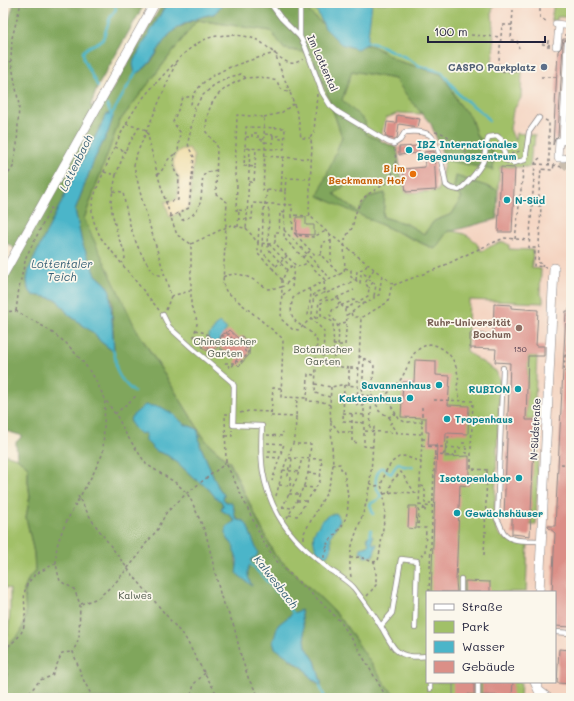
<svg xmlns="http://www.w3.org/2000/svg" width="574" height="701" font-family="Mali,sans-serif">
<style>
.built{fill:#f4d3c0}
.green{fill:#a1c068;stroke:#627152}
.forest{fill:#80a65c;stroke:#51644c;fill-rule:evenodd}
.sand{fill:#eeda9e;stroke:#887e6c}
.water{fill:#4bb5c9;stroke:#366c82}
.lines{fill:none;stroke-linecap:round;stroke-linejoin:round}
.stream{stroke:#4bb5c9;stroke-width:2.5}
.building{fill:#db8f87}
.minor-tunnel{stroke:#c9beae;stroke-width:9;stroke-dasharray:9 4.5;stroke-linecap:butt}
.service-casing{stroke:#8a8483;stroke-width:6}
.pedestrian-casing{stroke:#8a8483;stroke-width:8}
.minor-casing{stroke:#8a8483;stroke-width:10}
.path{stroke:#8a8483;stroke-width:1.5;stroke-dasharray:3 3;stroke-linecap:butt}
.service{stroke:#fff;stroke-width:4.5}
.pedestrian{stroke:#fff;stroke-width:7}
.minor{stroke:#fff;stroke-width:9}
.service-dot{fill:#5c6f8a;stroke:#fbf7ec;stroke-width:1.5}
.culture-dot{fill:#0f9aa8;stroke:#fbf7ec;stroke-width:1.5}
.food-dot{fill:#e8710a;stroke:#fbf7ec;stroke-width:1.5}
.education-dot{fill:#8d6e63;stroke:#fbf7ec;stroke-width:1.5}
.labels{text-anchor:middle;stroke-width:3.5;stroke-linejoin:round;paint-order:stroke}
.number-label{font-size:8px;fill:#503d4e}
.street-label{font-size:10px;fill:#22223b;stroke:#fbf7ec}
.service-label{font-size:10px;font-weight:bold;fill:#4e5e75;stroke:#fbf7ec;text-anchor:end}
.culture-label{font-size:10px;font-weight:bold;fill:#0d838f;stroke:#fbf7ec;text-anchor:start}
.food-label{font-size:10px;font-weight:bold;fill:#c56008;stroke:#fbf7ec;text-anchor:end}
.education-label{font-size:10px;font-weight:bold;fill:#785e54;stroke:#fbf7ec;text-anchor:end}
.park-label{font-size:10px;fill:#4e594b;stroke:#fbf7ec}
.water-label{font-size:11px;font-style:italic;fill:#325d74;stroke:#fbf7ec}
</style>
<rect width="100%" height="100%" fill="#fbf7ec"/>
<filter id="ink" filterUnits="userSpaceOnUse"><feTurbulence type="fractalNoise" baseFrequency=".025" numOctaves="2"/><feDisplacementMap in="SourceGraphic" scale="8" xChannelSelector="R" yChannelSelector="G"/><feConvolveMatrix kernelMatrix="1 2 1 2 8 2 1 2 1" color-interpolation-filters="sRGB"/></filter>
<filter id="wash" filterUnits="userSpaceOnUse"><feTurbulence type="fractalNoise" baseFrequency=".012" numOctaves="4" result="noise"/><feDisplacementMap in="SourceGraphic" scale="16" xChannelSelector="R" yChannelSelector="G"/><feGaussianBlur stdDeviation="0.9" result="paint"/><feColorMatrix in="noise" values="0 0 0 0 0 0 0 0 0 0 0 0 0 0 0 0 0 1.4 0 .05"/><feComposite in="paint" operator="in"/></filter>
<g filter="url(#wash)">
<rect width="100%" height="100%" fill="#f3e5cb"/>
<polygon class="built" points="253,3 571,3 571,698 520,698 521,682 555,682 555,592 526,592 528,543 509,541 499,534 496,529 494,523 496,371 467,352 469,300 540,294 541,269 532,269 500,242 481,251 435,249"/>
<g class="green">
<polygon points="307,3 494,3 492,12 494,45 492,64 497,69 522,70 521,98 513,111 510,129 515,141 516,133 535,135 534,146 532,146 530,167 500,167 498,190 456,176 453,192 462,197 452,214 434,221 424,234 407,224 383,217 385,193 369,197 358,212 334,194 349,182 374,181 384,184 402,178 406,193 438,191 445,160 464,163 494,161 490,145 477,137 471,118 457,101 452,89 441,74 398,61 373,46 342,41 310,13"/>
<polygon points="554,3 571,3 571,17 557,17 557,21 551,20"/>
<path d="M 197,20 L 271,31 L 284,49 L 310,53 L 326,90 L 342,137 L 319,196 L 434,249 L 448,231 C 464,232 474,236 481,251 L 500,242 L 504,242 L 509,245 L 509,249 L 533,250 L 532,268 L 541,269 L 540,294 L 543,297 L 543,303 L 469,300 L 467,352 L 496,371 L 500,381 L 494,523 C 498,540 512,543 528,543 L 526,592 L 427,592 L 427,682 L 521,682 L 520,698 L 399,698 L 387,687 L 342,620 L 329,606 L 274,554 L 230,462 L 206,441 L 109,285 L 84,219 L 119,122 Z"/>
<polygon points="352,71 395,79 422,114 399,113 386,118 379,142 366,134 342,100"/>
<polygon points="528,356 537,356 534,420 526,420"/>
<polygon points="534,427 539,427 536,525 530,525"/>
<polygon points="3,452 4,454 17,458 28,467 28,482 30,496 26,517 34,553 35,571 29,578 24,590 26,615 21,632 7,647 10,610 10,589 3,587"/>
</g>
<path class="forest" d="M 14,3 L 145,3 L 98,86 L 90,107 L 106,100 L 163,3 L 167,3 L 134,60 L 138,72 L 143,70 L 151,62 L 156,55 L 160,45 L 174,30 L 200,17 L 214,14 L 223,3 L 307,3 L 310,13 L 342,41 L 373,46 L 398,61 L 441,74 L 452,89 L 457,101 L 471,118 L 477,137 L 490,145 L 494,161 L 493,170 L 445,160 L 431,124 L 410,100 L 395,79 L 352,71 L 342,100 L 365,121 L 366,134 L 397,148 L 402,178 L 384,184 L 374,181 L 349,182 L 334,194 L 358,212 L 369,197 L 385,193 L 383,217 L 407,224 L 424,234 L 434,221 L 452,214 L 462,197 L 453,192 L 456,176 L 498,190 L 497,219 L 452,231 L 448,231 L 435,249 L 318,196 L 342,137 L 326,90 L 310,53 L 284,49 L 271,31 L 197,20 L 119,122 L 84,219 L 136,329 L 206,441 L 229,462 L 274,554 L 329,606 L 342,620 L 387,687 L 399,698 L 3,698 L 3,656 L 7,647 L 21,632 L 26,615 L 24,590 L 29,578 L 35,571 L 34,553 L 26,517 L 30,496 L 28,482 L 28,467 L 17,458 L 16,442 L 23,436 L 3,430 L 3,282 L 19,254 L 11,245 L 3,242 L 3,41 ZM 107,114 L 111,114 L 108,132 L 94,160 L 75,210 L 82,243 L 96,275 L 106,284 L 112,301 L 114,352 L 100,341 L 95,334 L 69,315 L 57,300 L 47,297 L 33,295 L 28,289 L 27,280 L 45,235 L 74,177 ZM 173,414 L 183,424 L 195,428 L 198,430 L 200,445 L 218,487 L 224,495 L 223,499 L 234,507 L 234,514 L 238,520 L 244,521 L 248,578 L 251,585 C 247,580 239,573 237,567 C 234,558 239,548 228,540 L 235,522 L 231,516 L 221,510 L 223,505 L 221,500 L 217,499 L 207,487 L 195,479 L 178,463 L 167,455 L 156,451 L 144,433 ZM 301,610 L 306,647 L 315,661 L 321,682 L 321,687 L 310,677 L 305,669 L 289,659 Z"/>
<path class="sand" d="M 189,148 L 194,157 L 189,208 L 170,217 L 165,202 L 178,199 L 179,177 C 172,169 170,155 182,149 C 184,149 187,149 189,148 Z"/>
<g class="water">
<path d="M 167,3 L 223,3 C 221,6 218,10 215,13 C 212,15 205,15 201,17 C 192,20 180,25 173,31 C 157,45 155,65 135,74 L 133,64 L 134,60 Z"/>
<polygon points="313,3 372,3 367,44 357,49 341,44 325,28"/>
<polygon points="107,114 112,114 113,117 108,132 94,160 75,210 82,243 96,275 106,284 110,291 114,352 100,341 95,334 69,315 57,300 47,297 33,295 28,289 27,280 29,269 45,235 74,177"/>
<polygon points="219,322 227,329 213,349 213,343 207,338"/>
<path d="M 145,405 L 161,407 L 173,414 L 184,424 L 195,428 L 198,431 L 200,445 L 218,487 L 224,495 L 223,499 L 226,502 L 231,502 C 235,508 233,514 237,520 L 244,521 L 247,525 L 258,553 L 256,557 L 252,559 C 247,571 246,574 252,586 L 236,573 C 237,566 239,558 234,552 C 235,540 224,543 226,527 L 235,521 L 231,516 L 221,510 L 223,505 L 221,501 L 217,499 L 207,487 L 195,479 L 178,463 L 167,455 L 156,451 L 146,441 L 146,434 L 144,433 L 140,434 L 135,429 L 130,422 L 131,417 Z"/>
<path d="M 336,513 L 340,520 C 338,525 332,532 331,536 C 330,541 333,547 330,552 C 321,565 311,544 314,533 C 315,530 318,527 319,525 C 323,517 328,515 336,513 Z"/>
<polygon points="372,535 373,537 372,541 373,544 377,544 373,556 364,557 364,553 360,553 361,548 368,546 369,544 367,537"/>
<polygon points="301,610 306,647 315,661 321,682 321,687 318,683 310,677 305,669 275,648 273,642 278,625 293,613"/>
</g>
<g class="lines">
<g class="stream">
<polyline points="364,41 379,45 407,58 420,66 442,72 460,96 484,114 489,121"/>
<path d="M 98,87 L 84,60 L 83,52 C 89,44 97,45 103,39 L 110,18 L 116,9 L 114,3"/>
<polyline points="107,105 112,116"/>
<polyline points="112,114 136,72"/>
<path d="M 113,350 C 115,355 116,360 116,366 C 117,377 127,386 134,392"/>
<path d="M 373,514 L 370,504 L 379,499 L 381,496 C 374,487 374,478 380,468 L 384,468 L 391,474 L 397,464 L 399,463 L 403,466 L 413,467"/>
<polyline points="370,535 371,530"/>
<polyline points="248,561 284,600 293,613 293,615"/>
<polyline points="320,686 325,698"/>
</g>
</g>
<g id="blocks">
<g class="building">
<polygon points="563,39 568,39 564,41 563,44 558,136 555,139 553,145 558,51 561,48"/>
<polygon points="571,83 571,146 564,146 568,141"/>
<polygon points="397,115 420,119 418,127 399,124 397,138 395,139 388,138 385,136 387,122 396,123"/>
<polygon points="419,146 419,153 399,155 399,147"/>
<polygon points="434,151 436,190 406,192 403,169 425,167 424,152"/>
<polygon points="501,167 515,168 512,232 498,232"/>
<polygon points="297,217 306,217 306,225 314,225 314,235 296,234"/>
<polygon points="494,304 511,305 511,308 538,310 536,346 544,346 544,356 528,356 526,420 535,420 530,536 512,534 512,516 504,516 510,363 495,362 496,349 470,348 470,333 493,334"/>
<polygon points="566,311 571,311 571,627 555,626 555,592 552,592 555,533 548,527 548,526 555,526"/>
<polygon points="229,330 238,338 242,336 249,344 247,346 250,343 249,355 239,366 235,362 241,354 221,350 220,338 223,334 226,333"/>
<polygon points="208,339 218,347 213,353 209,349 207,351 202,347"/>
<polygon points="415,360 436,361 436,375 450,376 448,405 469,406 468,434 446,433 445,457 469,456 469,486 460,485 456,581 457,592 431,592 437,445 428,445 429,432 426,432 426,418 401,417 403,382 414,382"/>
<polygon points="409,506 417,506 416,529 408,528"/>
<polygon points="465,581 490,582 490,592 465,592"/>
<polygon points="559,649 571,650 571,684 557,683"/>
<polygon points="453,682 474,682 474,695 468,694 468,698 453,698"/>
<polygon points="482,682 513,682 512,696 482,695"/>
</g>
</g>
</g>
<g filter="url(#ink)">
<use href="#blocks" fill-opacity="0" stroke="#8a8483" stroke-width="1"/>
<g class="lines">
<polyline class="minor-tunnel" points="562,167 567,161 571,157"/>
<g class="service-casing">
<g id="service">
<path d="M 270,3 L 281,18 L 300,37 L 305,46 L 322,92 L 330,105 L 338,112 L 388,142 L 394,144 L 400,140 L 405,132 C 413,131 423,131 430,135 C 439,142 444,174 446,185 L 450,188 L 459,190 C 466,185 482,167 484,159 C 486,151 485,144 489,137 L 497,136 L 501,139 L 506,160 L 513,163 L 525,160 L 529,132 L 539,118"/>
<polyline points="300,37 300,10 302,3"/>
<path d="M 163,315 L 169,327 L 191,347 L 232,382 L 234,386 L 233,425 L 262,426 C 260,460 261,483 278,515 C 290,537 310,554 330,570 C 338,575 348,581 354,588 C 364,601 374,615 382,628 C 386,635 390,643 395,649 C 404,658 416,657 427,656"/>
<path d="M 503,368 L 497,519 C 501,525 501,529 504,533 C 511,543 530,540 541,541"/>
<polyline points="461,592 461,579"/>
<polyline points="381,626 392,613 401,559 417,561 415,628"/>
<polyline points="555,632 571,633"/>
<polyline points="430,689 430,682"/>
<polyline points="478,696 478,682"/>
</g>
</g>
<g class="pedestrian-casing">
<g id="pedestrian">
<polyline points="556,24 571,26"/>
<polyline points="556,46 557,46 559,25"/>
<polyline points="564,158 558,158 559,141 563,141 568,44"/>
</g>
</g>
<g class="minor-casing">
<g id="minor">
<polyline points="3,275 155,3"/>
<polyline points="539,592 554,268"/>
<polyline points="535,682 539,691 548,698"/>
</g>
</g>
<g class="path">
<polyline points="540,3 540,17 548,23"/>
<polyline points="513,10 511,40 517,41 519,48"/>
<polyline points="512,25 502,25 498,71 516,72"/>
<polyline points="471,35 501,37"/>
<polyline points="565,35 571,35"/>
<polyline points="542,44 550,45"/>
<polyline points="550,46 547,46 548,41 551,41"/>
<polyline points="3,72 11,61"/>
<polyline points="541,77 556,77"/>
<path d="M 246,78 C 219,88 206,102 206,132 L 217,145 L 216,194 L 227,202 L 223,284 L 226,291 L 281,337 L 283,341 L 281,397 L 307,398"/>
<polyline points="317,94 314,132 310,138 312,145 309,210 310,216 326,231 394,285"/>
<path d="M 195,109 L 191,104 C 192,99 194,94 197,90 C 211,69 252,60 275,53 L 280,68 L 290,92"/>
<polyline points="264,117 281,113 295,103"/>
<polyline points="545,120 549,122 549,165"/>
<path d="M 126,124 L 147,130 C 154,166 165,201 177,235 L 191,244 L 191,306 L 196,316 L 197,324 L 193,340"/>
<polyline points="435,132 441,133 446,135 476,161"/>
<polyline points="265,134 273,135 273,136"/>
<polyline points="246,137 252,137 252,133 258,133 258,139 263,140"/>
<polyline points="265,142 273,143 273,136 280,136 280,139 284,139"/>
<polyline points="115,147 125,151 139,127"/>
<polyline points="245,148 244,166 255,167 256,148"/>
<polyline points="567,151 571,151"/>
<polyline points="511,154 520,151"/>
<polyline points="264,156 310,159"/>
<polyline points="540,158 536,161 535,164 529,248 535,248 534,266 546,267"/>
<polyline points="490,160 500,157"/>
<polyline points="535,164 554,165 562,167"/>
<polyline points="104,172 116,175 125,151"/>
<polyline points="116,175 111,201 112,212 118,237 124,250 125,258 122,263"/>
<path d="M 157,175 C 166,169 164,160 175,154"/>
<polyline points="3,176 8,174 13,167 17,145 19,105 11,60 12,38 21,3"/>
<polyline points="249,182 254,182 255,167"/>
<polyline points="267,190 263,216 262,252 276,266"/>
<path d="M 113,191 L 123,192 C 128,222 135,251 156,275 L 165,275"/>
<polyline points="281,191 283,157"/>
<polyline points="285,191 286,178 310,179"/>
<path d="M 165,202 L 178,200 L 179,177 C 172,169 173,164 175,154 L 178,152 L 180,132 L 173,122 L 183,98 L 193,96"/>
<polyline points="266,203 269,211 268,249 287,270"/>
<polyline points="239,210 247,211"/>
<polyline points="284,213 280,212 279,232 275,232 275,243 297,267 308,263"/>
<path d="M 179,214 L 182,220 C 205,212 200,197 203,176 L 207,172 L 217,170"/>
<polyline points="310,216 292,215 293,231 296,235 313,237 326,231"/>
<path d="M 170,217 L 189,208 L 194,157 L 189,148 L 188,142 L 195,109 L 201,97 L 214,85 L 230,77 L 241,74 L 246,78 L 261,77 L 277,81 C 280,89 282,91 290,92 L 298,116 L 301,138 L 310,138"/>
<polyline points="238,219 247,219 250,148"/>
<path d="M 238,227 L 239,210 L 236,210 L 237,185 L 235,176 L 237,115 L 264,117 C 264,125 265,135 263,142 L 265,142 L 265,149 L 245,148 L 246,127 L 285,128 L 284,149 L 265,149 L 263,190 L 285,191 L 284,238 L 326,281"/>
<polyline points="246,228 258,243"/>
<polyline points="284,230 331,279"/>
<polyline points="330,234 331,241 323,242 321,255 340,275"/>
<polyline points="296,235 314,254 321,255"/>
<polyline points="515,239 524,165"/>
<polyline points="331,241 331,266"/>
<polyline points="258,243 259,226"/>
<polyline points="191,244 231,225 238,227 246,228 247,219 252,219 253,203 292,205 292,215"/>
<polyline points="269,244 291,267"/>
<polyline points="3,245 9,246"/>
<polyline points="287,256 273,269 282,280 287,270 294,264"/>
<polyline points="303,257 310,251"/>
<polyline points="542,267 543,263 538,263 541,206 538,206 541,169 553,170 554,165"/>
<polyline points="345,268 351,270 351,277 360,283 361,274 364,274 369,277"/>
<polyline points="273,269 258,254 258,243 269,244 275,243"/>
<path d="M 223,277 C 240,269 254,280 268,289 L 282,287 L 281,319 L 292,329 L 299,330 L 311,318"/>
<polyline points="368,279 373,282 369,288"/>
<polyline points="282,280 282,287 293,278 294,263"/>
<polyline points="356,280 357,271 365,268 368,264"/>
<polyline points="324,282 325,290 324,291"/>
<polyline points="373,282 376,285 374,296"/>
<polyline points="309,289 311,294 308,315 324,331 323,360 316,360"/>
<polyline points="325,289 314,293 312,314 317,320 319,301 329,296"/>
<polyline points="323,292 324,293 327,292 328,293"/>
<polyline points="327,293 350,283 354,279"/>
<polyline points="283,295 292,287 293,278"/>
<polyline points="171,296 190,291"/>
<polyline points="315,297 324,293"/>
<polyline points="338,298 341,303 338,304 340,306"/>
<polyline points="341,305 345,309 345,315 347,315"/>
<polyline points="571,308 569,310 567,353 565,356 564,371 571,372"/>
<polyline points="345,309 368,296 369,288 365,283 374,269"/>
<path d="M 159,310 L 101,238 C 96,228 91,217 92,206 C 94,193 100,181 105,169 C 114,148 123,127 135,109 C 145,94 157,82 169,69 C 181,56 194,42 212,37 C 226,34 244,34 257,40 C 268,45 284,66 295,63 C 298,62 301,60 303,59"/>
<polyline points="166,310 171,296 142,200 134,166 135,158 177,60"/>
<polyline points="16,311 19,288 26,257 53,204"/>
<polyline points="3,312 16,311 46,328 66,343 83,362 94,377 105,399 118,418 126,434 146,464 176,483 187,493 192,502 206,534 221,597 234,626 241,656 249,680 260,698"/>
<polyline points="352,312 363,304"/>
<polyline points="338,326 342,323 347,322"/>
<polyline points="195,330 205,333 213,339 207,347 218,355 220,355"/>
<polyline points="225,332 229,334"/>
<polyline points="333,345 345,345 347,315 351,312 352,316 361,318"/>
<path d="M 338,345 C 339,331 340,325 330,315 L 333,309 L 354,300 C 361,306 366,303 374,299 L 374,296 L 379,295 L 382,275"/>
<polyline points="245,347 249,350 247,354"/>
<polyline points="213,351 220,341 219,340 222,336 226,336 229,334 231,335 232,341 235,339 237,340 241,338 247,344 244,349 246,353 246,356 240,363 236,361 231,368 225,363"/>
<polyline points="218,355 223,349"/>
<polyline points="364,358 362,395 372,396"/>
<polyline points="225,363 234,363"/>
<polyline points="349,368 334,366 333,322 321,315 321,303 327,300 329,301 354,290"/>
<polyline points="314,375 308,374 307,401 323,402 330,405"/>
<polyline points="571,380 569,397 571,398"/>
<polyline points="315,384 331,387 341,385 358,386"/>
<polyline points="344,385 343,421 364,423"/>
<polyline points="349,385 349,368 359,368"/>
<polyline points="373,385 383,387 387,393"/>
<polyline points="281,388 273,388 271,416 297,417"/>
<polyline points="385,396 399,419 405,422 422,422 422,439 418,528 426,528 425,552 421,556"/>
<path d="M 330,397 L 315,393 L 317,341 C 307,321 285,329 293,298 L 298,294 L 344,272 C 346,262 343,251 345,241 C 345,236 350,232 352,228 C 354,221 355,214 358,207 C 362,196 371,193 380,187 C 394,179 397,164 395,150"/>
<polyline points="343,400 357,401"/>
<path d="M 372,400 L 381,400 C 387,393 396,387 401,379 C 411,363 409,350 430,344 C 447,347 456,360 458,376 C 459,380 458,382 457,386 C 457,391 459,396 461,401"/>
<polyline points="372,400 378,407 379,411 389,417 394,414 397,415"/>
<polyline points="434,400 473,401 471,449 466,449"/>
<polyline points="240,413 249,411 272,412"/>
<polyline points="343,413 364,415"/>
<polyline points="115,414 136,396"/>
<polyline points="228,414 225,414 226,463 264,543 278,563 326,607 340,621 356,645 384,693 389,698"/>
<polyline points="352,414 352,442 359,443"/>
<polyline points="389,417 392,422 390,424 397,432"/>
<polyline points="330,420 339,432 352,432"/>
<polyline points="422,422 422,404"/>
<polyline points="365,431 421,434"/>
<polyline points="267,435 282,436 283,432"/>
<polyline points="225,436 232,436 232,430"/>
<polyline points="422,439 428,439"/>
<polyline points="267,443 284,444 272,481"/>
<polyline points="462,443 465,443 466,453 471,453 471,469 489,470"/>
<polyline points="422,446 461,448"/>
<polyline points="372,447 364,446 364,406 357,405 361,318 388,302 391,288 394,285 439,268 472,252 504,238 530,240"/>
<polyline points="268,451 282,451"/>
<polyline points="434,455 456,456 456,448"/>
<polyline points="443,455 448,447 448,437 453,437"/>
<polyline points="267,457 279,458"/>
<polyline points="289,458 322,459 320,481 297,516 289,515"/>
<polyline points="561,464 571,465"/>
<polyline points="283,470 299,472"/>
<polyline points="308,473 321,474"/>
<polyline points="370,483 375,486 381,485"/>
<polyline points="279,485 291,486"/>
<polyline points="290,486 291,477 288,476 289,466 291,467 292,458"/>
<polyline points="421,486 425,487 425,503 431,503"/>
<polyline points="303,487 315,488"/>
<polyline points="571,489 569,489 569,504 571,504"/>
<polyline points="389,493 392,481 401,472 415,493"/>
<polyline points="289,494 300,494"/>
<polyline points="384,494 393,492 420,493"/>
<polyline points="78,496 79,498 93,474 103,453 105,400"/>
<polyline points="276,496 283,470 295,438 297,397"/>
<polyline points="297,501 307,501"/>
<polyline points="419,505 424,506 423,511 425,511 425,506 432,507"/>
<polyline points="282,507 292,508"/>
<polyline points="282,508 297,478 302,458"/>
<path d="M 287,518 C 295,504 304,489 308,473 C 309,463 310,454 311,444 L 294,444"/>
<polyline points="487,532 485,532 487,470"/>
<polyline points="304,539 304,533 327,492 331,479 333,465 330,405 331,387"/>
<polyline points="484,555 485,532"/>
<path d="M 324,558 L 324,555 L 327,550 L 325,549 L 329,544 L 327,544 C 332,537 339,531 343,524 C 352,507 347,487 343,469 L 341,469 L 340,464 L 333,465"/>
<polyline points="350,558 360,557 373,562 378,561 380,551 385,513 384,495 381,485 386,471 392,462 399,457 404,456 421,462"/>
<path d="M 351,577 C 346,545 359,532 366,503 C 372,479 372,452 374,427 L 370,427 L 374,366 L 371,362 L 359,356"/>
<polyline points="429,592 435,447"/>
<polyline points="367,596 376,585 376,571 374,561"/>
<polyline points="81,604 98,598 115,583 139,555 144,546 158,529 166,513 187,493 226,463"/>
<polyline points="186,696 191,696 194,684 205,673"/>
<path d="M 7,698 L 4,680 L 8,675 L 7,647 C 12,643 20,637 22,631 C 31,613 16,590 33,578 L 34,575 L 56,563"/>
<polyline points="25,698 40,680 52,676 62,653 73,652"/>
<path d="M 93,698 L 83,679 L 73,652 L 79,638 L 80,604 L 74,589 L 60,581 C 58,574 56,566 56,559 C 55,538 70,516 79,498 L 93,522 L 127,568 L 186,639 L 197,660 L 219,698"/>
</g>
<use href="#service" class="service"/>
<use href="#pedestrian" class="pedestrian"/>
<use href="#minor" class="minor"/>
</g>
</g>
<circle class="service-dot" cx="544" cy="67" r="4"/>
<g class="culture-dot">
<circle cx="409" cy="150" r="4"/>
<circle cx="507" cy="200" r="4"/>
<circle cx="439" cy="385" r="4"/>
<circle cx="518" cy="389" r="4"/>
<circle cx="410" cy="398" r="4"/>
<circle cx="447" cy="419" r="4"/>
<circle cx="519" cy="478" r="4"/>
<circle cx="457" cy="513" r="4"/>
</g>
<circle class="food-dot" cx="413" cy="174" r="4"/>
<circle class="education-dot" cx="519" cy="328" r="4"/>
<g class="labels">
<g class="number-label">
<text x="520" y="352">150</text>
</g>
<g class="street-label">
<text transform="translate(323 63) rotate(66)" y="4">Im Lottental</text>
<text transform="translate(535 429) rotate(-87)" y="4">N-Südstraße</text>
</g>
<g class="service-label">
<text x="536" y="71">CASPO Parkplatz</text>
</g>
<g class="culture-label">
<text x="417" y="148">IBZ Internationales<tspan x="417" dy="12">Begegnungszentrum</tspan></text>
<text x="515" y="204">N-Süd</text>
<text x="431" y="389" text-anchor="end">Savannenhaus</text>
<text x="510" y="393" text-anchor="end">RUBION</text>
<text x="402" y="402" text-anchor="end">Kakteenhaus</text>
<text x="455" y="423">Tropenhaus</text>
<text x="511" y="482" text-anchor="end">Isotopenlabor</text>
<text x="465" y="517">Gewächshäuser</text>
</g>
<g class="food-label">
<text x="405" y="172">B im<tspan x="405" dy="12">Beckmanns Hof</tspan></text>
</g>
<g class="education-label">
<text x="511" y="326">Ruhr-Universität<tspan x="511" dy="12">Bochum</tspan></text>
</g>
<g class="park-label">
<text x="225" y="345">Chinesischer<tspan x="225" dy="12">Garten</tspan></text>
<text x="323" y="353">Botanischer<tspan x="323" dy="12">Garten</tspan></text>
<text x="135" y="599">Kalwes</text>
</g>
<g class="water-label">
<text transform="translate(76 163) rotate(-64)" y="4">Lottenbach</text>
<text x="62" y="268">Lottentaler<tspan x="62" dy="13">Teich</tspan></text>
<text transform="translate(276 582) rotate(52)" y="4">Kalwesbach</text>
</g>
</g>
<rect width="574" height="701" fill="none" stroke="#fbf7ec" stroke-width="16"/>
<rect x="426" y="591" width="130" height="92" fill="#fbf7ec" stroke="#a4a2a5"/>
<rect x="434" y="604" width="20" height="6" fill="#ffffff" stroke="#a4a2a5"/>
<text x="462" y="611" font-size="12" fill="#22223b">Straße</text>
<rect x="434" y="621" width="20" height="12" fill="#a1c068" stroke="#a4a2a5"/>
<text x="462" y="631" font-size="12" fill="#22223b">Park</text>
<rect x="434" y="641" width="20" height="12" fill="#4bb5c9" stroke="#a4a2a5"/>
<text x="462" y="651" font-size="12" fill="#22223b">Wasser</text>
<rect x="434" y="661" width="20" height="12" fill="#db8f87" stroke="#a4a2a5"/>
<text x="462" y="671" font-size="12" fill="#22223b">Gebäude</text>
<path d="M428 36v6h117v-6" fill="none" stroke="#22223b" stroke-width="2"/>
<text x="434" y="36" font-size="12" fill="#22223b" stroke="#fbf7ec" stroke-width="3" paint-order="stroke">100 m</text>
</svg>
